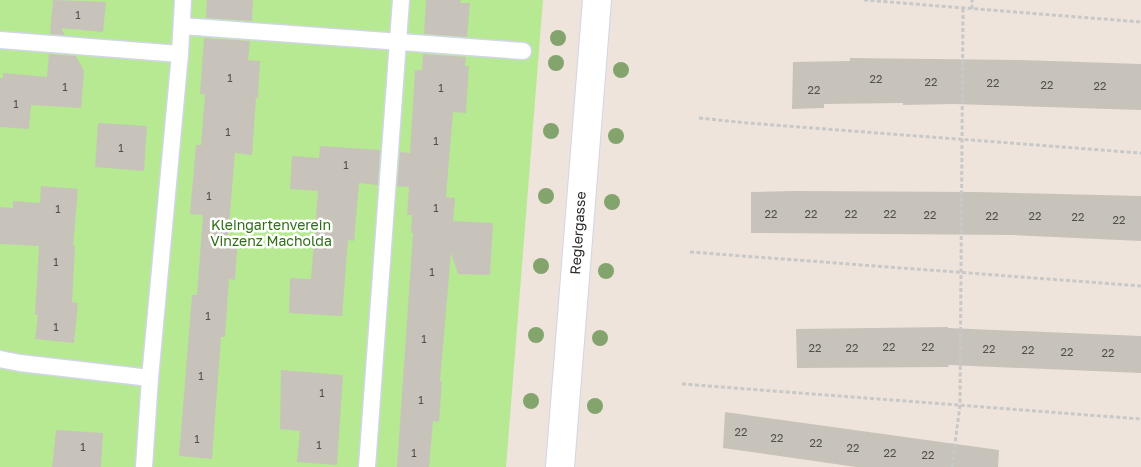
<svg xmlns="http://www.w3.org/2000/svg" width="1141" height="467" font-family="'Golos Text',sans-serif">
<style>
.green{fill:#b6e992}
.building{fill:#c8c3ba}
.lines{fill:none;stroke-linecap:round;stroke-linejoin:round}
.lane-casing{stroke:#d0d6e5;stroke-width:19}
.street-casing{stroke:#d0d6e5;stroke-width:30}
.path{stroke:#c8c8c8;stroke-width:3;stroke-dasharray:4 2.5;stroke-linecap:butt}
.lane{stroke:#fff;stroke-width:16}
.street{stroke:#fff;stroke-width:28}
.tree{fill:#84a46d}
.labels{text-anchor:middle;stroke-width:5;stroke-linejoin:round;paint-order:stroke}
.number-label{font-size:11px;fill:#52504e}
.park-label{font-size:14px;fill:#2d6f13;stroke:#fff}
.street-label{font-size:14px;fill:#2a2a2a;stroke:#fff}
</style>
<rect width="100%" height="100%" fill="#eee4db"/>
<polygon class="green" points="0,0 543,0 506,467 0,467"/>
<g class="building">
<polygon points="53,0 106,2 103,32 61,28 65,35 50,34"/>
<polygon points="207,0 253,0 252,21 206,18"/>
<polygon points="426,0 461,0 460,3 470,3 467,37 424,34"/>
<polygon points="204,38 250,41 248,60 260,61 258,98 256,98 252,155 235,153 228,237 238,237 235,280 229,279 225,337 221,337 212,459 179,456 192,295 197,295 203,215 190,214 196,145 201,145 205,94 200,94"/>
<polygon points="49,54 76,56 84,71 81,108 31,105 29,129 0,127 0,78 3,78 3,73 47,77"/>
<polygon points="423,54 466,57 465,66 469,66 466,113 453,112 446,197 455,198 453,221 493,223 490,275 458,274 451,253 440,381 442,381 439,422 433,421 429,467 397,467 413,233 411,233 412,215 407,215 409,187 397,186 400,152 410,153 415,70 422,70"/>
<polygon points="850,58 1021,60 1141,64 1141,110 953,104 903,105 903,103 824,104 824,108 792,109 793,62 850,61"/>
<polygon points="98,123 147,126 144,171 95,167"/>
<polygon points="320,146 380,150 378,185 359,183 354,241 348,240 342,316 289,313 290,278 311,279 318,191 290,189 292,156 319,158"/>
<polygon points="41,186 78,189 73,246 75,246 72,302 78,303 74,343 35,339 38,315 35,315 39,246 0,244 0,207 13,208 13,201 40,203"/>
<polygon points="794,191 976,192 1141,196 1141,241 1013,235 751,233 751,192"/>
<polygon points="948,327 948,328 1141,336 1141,373 948,365 949,367 797,368 796,329"/>
<polygon points="281,370 343,375 337,465 297,462 300,431 280,429"/>
<polygon points="725,412 999,450 998,467 856,467 723,448"/>
<polygon points="56,430 103,433 101,467 52,467"/>
</g>
<g class="lines">
<g class="lane-casing">
<g id="lane">
<polyline points="182,26 523,51"/>
<polyline points="0,40 180,54"/>
<polyline points="0,359 20,363 150,378"/>
<polyline points="144,467 150,378 180,54 183,0"/>
<polyline points="367,467 401,0"/>
</g>
</g>
<g class="street-casing">
<polyline id="street" points="560,467 597,0"/>
</g>
<g class="path">
<polyline points="864,0 1141,22"/>
<polyline points="972,9 972,0"/>
<polyline points="699,118 747,123 1141,153"/>
<polyline points="690,252 1141,286"/>
<polyline points="682,384 1141,419"/>
<polyline points="952,467 960,405 963,8"/>
</g>
<use href="#lane" class="lane"/>
<use href="#street" class="street"/>
</g>
<g class="tree">
<circle cx="558" cy="38" r="8"/>
<circle cx="556" cy="63" r="8"/>
<circle cx="621" cy="70" r="8"/>
<circle cx="551" cy="131" r="8"/>
<circle cx="616" cy="136" r="8"/>
<circle cx="546" cy="196" r="8"/>
<circle cx="612" cy="202" r="8"/>
<circle cx="541" cy="266" r="8"/>
<circle cx="606" cy="271" r="8"/>
<circle cx="536" cy="335" r="8"/>
<circle cx="600" cy="338" r="8"/>
<circle cx="531" cy="401" r="8"/>
<circle cx="595" cy="406" r="8"/>
</g>
<g class="labels">
<g class="number-label">
<text x="78" y="19">1</text>
<text x="230" y="82">1</text>
<text x="876" y="83">22</text>
<text x="931" y="86">22</text>
<text x="993" y="87">22</text>
<text x="1047" y="89">22</text>
<text x="1100" y="90">22</text>
<text x="65" y="91">1</text>
<text x="441" y="92">1</text>
<text x="814" y="94">22</text>
<text x="16" y="108">1</text>
<text x="228" y="136">1</text>
<text x="436" y="145">1</text>
<text x="121" y="152">1</text>
<text x="346" y="169">1</text>
<text x="209" y="200">1</text>
<text x="436" y="212">1</text>
<text x="58" y="213">1</text>
<text x="771" y="218">22</text>
<text x="811" y="218">22</text>
<text x="851" y="218">22</text>
<text x="890" y="218">22</text>
<text x="930" y="219">22</text>
<text x="992" y="220">22</text>
<text x="1035" y="220">22</text>
<text x="1078" y="221">22</text>
<text x="1119" y="224">22</text>
<text x="56" y="266">1</text>
<text x="432" y="276">1</text>
<text x="208" y="320">1</text>
<text x="56" y="331">1</text>
<text x="424" y="343">1</text>
<text x="889" y="351">22</text>
<text x="928" y="351">22</text>
<text x="815" y="352">22</text>
<text x="852" y="352">22</text>
<text x="989" y="353">22</text>
<text x="1028" y="354">22</text>
<text x="1067" y="356">22</text>
<text x="1108" y="357">22</text>
<text x="201" y="380">1</text>
<text x="322" y="397">1</text>
<text x="421" y="404">1</text>
<text x="741" y="436">22</text>
<text x="777" y="442">22</text>
<text x="197" y="443">1</text>
<text x="816" y="447">22</text>
<text x="319" y="449">1</text>
<text x="83" y="451">1</text>
<text x="853" y="452">22</text>
<text x="414" y="457">1</text>
<text x="890" y="457">22</text>
<text x="928" y="459">22</text>
</g>
<g class="park-label">
<text x="271" y="230">Kleingartenverein<tspan x="271" dy="16">Vinzenz Macholda</tspan></text>
</g>
<g class="street-label">
<text transform="translate(578 233) rotate(-86)" y="5">Reglergasse</text>
</g>
</g>
</svg>
